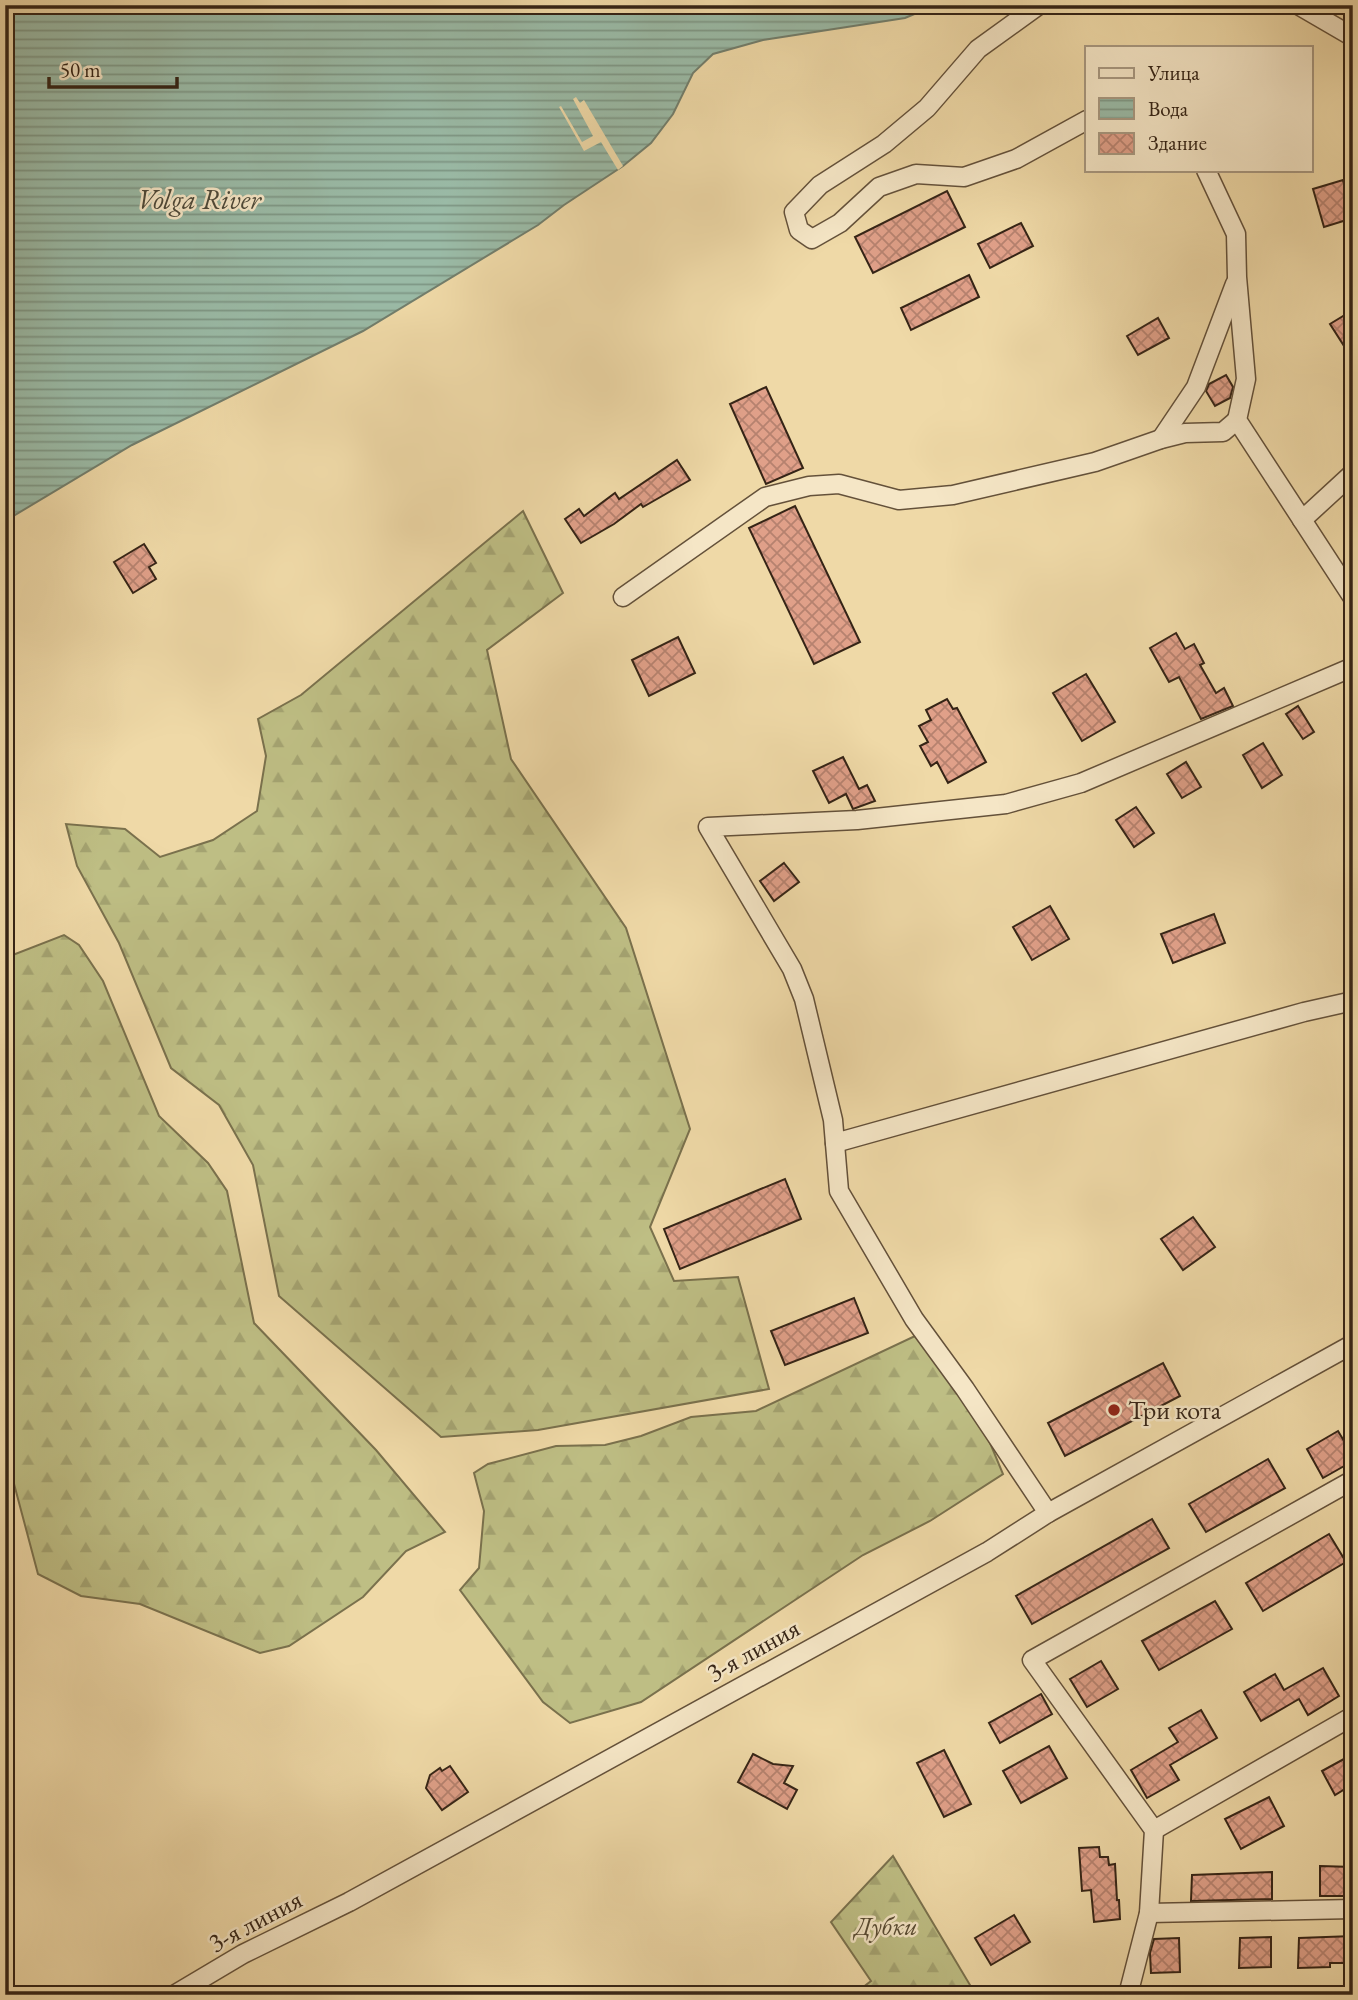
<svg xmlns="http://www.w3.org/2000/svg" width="1358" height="2000" font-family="'EB Garamond',serif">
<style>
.forest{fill:url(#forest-firs);stroke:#7a714d;stroke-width:2}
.water{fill:url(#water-rules);stroke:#727e6c;stroke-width:2}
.pier{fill:#efd9a7}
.building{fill:url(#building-cross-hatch);stroke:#352416;stroke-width:2}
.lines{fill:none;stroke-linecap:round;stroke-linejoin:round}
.minor-casing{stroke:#64513a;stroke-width:21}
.minor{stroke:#f5e6c6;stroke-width:18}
.poi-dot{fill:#8f2418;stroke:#f5e6c6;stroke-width:2.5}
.labels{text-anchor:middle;stroke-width:5;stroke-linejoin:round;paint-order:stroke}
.poi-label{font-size:26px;fill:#352416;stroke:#f5e6c6;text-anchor:start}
.street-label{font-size:26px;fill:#352416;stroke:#f5e6c6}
.park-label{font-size:26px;font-style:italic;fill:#574a32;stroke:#f5e6c6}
.water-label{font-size:28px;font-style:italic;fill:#4e4a3a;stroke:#f5e6c6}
</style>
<defs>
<pattern id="forest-firs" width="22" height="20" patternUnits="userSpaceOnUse" patternTransform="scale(1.75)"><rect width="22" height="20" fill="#bebe84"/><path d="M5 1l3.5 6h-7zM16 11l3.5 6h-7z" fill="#a4a371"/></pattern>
<pattern id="water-rules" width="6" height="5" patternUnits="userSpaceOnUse" patternTransform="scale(1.75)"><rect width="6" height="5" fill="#9abaa6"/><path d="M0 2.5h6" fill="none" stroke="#7e9786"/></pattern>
<pattern id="building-cross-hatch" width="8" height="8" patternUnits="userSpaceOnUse" patternTransform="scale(1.75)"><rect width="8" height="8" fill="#e0a089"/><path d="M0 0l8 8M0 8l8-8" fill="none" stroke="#b6826f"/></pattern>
</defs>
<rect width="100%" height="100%" fill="#efd9a7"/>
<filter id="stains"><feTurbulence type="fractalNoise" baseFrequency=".00286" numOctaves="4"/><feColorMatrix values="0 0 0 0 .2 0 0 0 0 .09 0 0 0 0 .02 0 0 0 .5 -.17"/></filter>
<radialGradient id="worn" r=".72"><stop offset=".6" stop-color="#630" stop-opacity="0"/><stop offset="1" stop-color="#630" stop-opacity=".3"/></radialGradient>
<g class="forest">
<polygon points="523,511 563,593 487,650 511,759 626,928 690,1129 650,1227 674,1281 738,1277 769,1389 538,1430 441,1437 279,1296 253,1165 219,1105 171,1068 119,943 77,866 66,824 125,829 160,857 213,840 257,811 266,756 258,719 301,695"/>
<polygon points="64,935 79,945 103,981 159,1116 208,1163 227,1191 254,1323 376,1450 445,1532 406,1551 363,1597 289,1646 260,1653 140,1604 81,1596 38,1574 5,1450 5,958"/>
<polygon points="915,1336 953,1381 988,1438 1003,1474 930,1521 863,1555 641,1702 570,1723 543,1702 460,1590 479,1568 484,1511 474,1473 488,1464 556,1446 605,1445 641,1436 691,1417 756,1411"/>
<polygon points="893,1856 973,1990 974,1995 853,1995 871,1981 831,1922"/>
</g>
<polygon class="water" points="5,5 936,5 905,18 763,40 713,54 693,73 673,114 651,143 623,166 564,205 538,225 363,331 132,445 5,521"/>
<polygon class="pier" points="576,97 580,103 584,100 623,166 618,170 601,142 584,151 559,107 561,106 582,142 593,136 573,99"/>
<g class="building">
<polygon points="1343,180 1353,218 1324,227 1313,189"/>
<polygon points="947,191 965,227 873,273 855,237"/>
<polygon points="1021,223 1033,246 990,268 978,244"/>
<polygon points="969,275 979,297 911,330 901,308"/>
<polygon points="1353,310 1353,360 1330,324"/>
<polygon points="1158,318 1169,338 1138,355 1127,336"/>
<polygon points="1226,375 1233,387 1230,398 1215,406 1206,391 1209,384"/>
<polygon points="766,387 803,468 766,484 730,404"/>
<polygon points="677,460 690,480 643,507 641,504 614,524 581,543 565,519 579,509 584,516 615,493 619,499"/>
<polygon points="795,506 860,642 814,664 749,528"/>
<polygon points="144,544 156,563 149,567 156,579 133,593 114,562"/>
<polygon points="1176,633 1185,649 1194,644 1204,663 1200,665 1216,693 1224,688 1233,706 1201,719 1179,677 1169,682 1150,648"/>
<polygon points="678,637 695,673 649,696 632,660"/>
<polygon points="1086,674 1115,722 1082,741 1053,693"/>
<polygon points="947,699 953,709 957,708 986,762 948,783 937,762 931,766 920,746 928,742 919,726 931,720 926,710"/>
<polygon points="1298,706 1314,732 1303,739 1286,714"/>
<polygon points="1263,743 1282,775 1262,788 1243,755"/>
<polygon points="843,757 859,789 867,785 875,801 853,809 846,794 829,803 813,771"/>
<polygon points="1186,762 1201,787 1182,798 1167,774"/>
<polygon points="1136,807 1154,833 1134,847 1116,820"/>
<polygon points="784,863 799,882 774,901 760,881"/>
<polygon points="1050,906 1069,939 1032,960 1013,927"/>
<polygon points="1214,914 1225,943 1173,963 1161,934"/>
<polygon points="785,1179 801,1219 680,1269 664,1229"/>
<polygon points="1193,1217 1215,1247 1183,1270 1161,1239"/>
<polygon points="854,1298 868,1333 785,1365 771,1331"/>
<polygon points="1163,1363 1180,1396 1065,1456 1048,1423"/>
<polygon points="1338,1431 1353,1456 1353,1461 1323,1478 1307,1449"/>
<polygon points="1268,1459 1285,1488 1206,1532 1189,1504"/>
<polygon points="1152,1519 1169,1548 1032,1624 1016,1596"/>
<polygon points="1329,1534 1346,1562 1263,1611 1246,1583"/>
<polygon points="1215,1601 1232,1629 1159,1670 1142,1641"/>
<polygon points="1101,1661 1118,1689 1087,1707 1070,1679"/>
<polygon points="1323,1668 1339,1696 1308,1715 1299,1699 1261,1721 1244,1692 1275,1674 1284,1690"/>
<polygon points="1041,1694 1052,1714 1000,1743 989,1723"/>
<polygon points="1201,1710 1217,1738 1170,1765 1179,1780 1147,1798 1131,1770 1178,1742 1169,1728"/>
<polygon points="1049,1746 1067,1778 1021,1803 1003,1771"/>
<polygon points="944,1750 971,1804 944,1817 917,1763"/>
<polygon points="753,1754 773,1764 793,1766 784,1783 797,1790 787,1809 738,1782"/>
<polygon points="1353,1754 1353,1784 1335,1795 1322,1771"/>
<polygon points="450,1766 468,1792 442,1810 426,1788 430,1775 440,1768 442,1771"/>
<polygon points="1269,1797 1284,1826 1241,1849 1225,1819"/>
<polygon points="1099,1847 1100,1857 1108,1857 1109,1865 1115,1864 1117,1900 1119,1900 1120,1919 1094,1922 1091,1890 1082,1891 1079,1848"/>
<polygon points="1320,1866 1353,1867 1353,1896 1320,1896"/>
<polygon points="1272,1872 1272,1899 1191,1901 1192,1875"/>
<polygon points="1014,1915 1030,1942 991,1965 975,1938"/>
<polygon points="1353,1936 1353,1963 1330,1963 1330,1967 1298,1968 1299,1938"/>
<polygon points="1271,1937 1271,1967 1239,1968 1240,1938"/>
<polygon points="1179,1938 1180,1972 1151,1973 1150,1953 1154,1939"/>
</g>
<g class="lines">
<g class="minor-casing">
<g id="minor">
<polyline points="1039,5 978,49 927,108 884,144 820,185 794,212 799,230 812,239 840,223 879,187 916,174 964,177 1016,159 1087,120"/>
<polyline points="1298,5 1353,37"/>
<polyline points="1206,170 1236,234 1237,277 1246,379 1237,420 1353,598"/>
<polyline points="1161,439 1196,387 1235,284"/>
<polyline points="1302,520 1353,473"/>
<polyline points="623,597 765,497 809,486 839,484 899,500 953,495 1095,462 1161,439 1185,433 1223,432 1237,420"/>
<polyline points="835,1143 1304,1012 1353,1001"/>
<polyline points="1048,1513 965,1389 914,1319 839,1191 833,1120 804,999 792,969 708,827 857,820 1006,804 1081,783 1353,667"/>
<polyline points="1154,1830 1353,1716"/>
<polyline points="1149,1913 1353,1909"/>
<polyline points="174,1995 243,1954 349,1902 987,1552 1048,1513 1353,1344"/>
<polyline points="1128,1995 1149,1913 1154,1830 1032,1660 1353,1480"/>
</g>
</g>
<use href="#minor" class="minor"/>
</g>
<circle class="poi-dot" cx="1114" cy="1410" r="7"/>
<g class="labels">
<g class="poi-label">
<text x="1128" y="1419">Три кота</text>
</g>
<g class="street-label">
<text transform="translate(753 1650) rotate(-29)" y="9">3-я линия</text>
<text transform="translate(255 1921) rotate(-28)" y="9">3-я линия</text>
</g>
<g class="park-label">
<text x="886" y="1935">Дубки</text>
</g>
<g class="water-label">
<text x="199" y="209">Volga River</text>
</g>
</g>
<rect width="1358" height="2000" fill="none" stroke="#efd9a7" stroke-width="28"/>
<rect x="7" y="7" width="1344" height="1986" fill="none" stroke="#352416" stroke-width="3.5"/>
<rect x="14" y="14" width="1330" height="1972" fill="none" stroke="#352416" stroke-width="2"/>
<rect x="1085" y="46" width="228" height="126" fill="#f5e6c6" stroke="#a89880" stroke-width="2"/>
<rect x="1099" y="68" width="35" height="10" fill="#f5e6c6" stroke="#a89880" stroke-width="2"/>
<text x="1148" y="80" font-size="21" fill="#352416">Улица</text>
<rect x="1099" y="98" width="35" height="21" fill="url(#water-rules)" stroke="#a89880" stroke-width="2"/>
<text x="1148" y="116" font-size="21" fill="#352416">Вода</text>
<rect x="1099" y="133" width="35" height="21" fill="url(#building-cross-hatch)" stroke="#a89880" stroke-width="2"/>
<text x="1148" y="150" font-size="21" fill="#352416">Здание</text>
<path d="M49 77v10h128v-10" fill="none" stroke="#352416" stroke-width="3.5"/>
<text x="60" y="77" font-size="21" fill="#352416" stroke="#f5e6c6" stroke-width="5" paint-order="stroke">50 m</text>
<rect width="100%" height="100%" filter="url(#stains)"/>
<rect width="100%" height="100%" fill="url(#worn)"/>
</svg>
